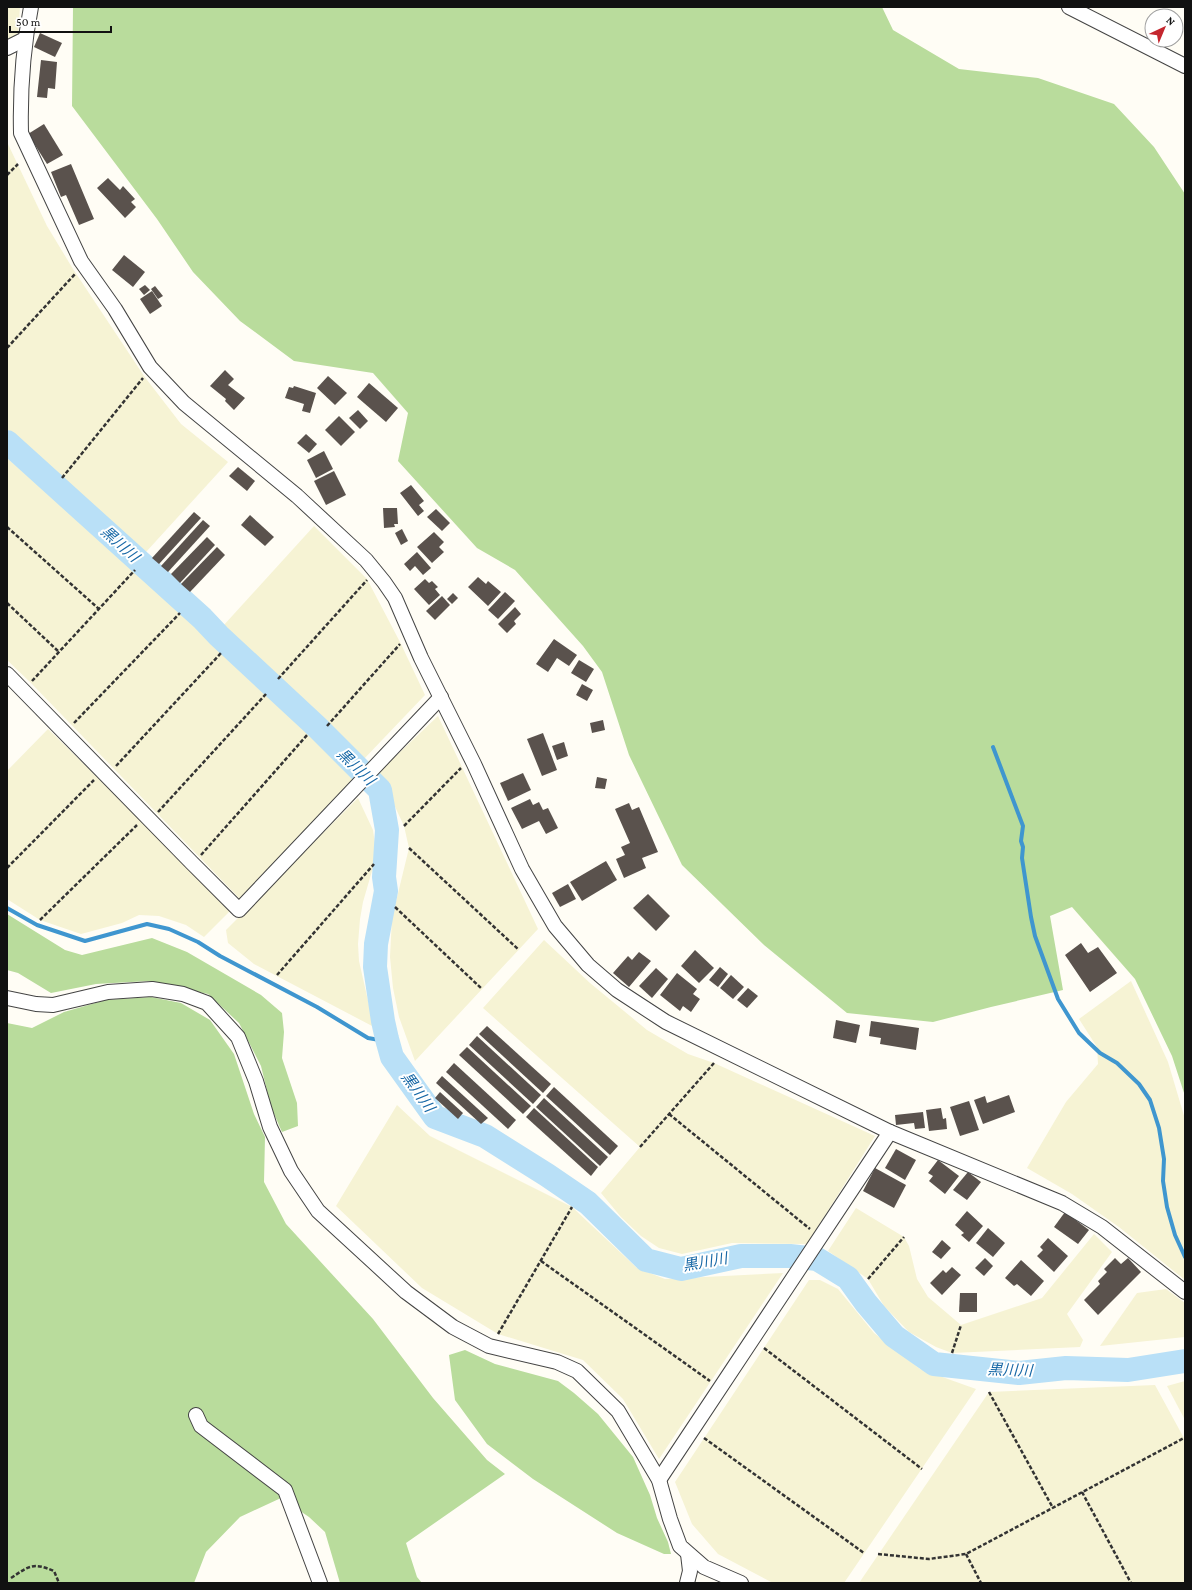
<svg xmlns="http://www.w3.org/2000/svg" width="1192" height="1590" font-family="'Crimson Pro','Noto Sans JP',serif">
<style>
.farmland{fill:#f6f3d4}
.forest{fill:#b9dc9c}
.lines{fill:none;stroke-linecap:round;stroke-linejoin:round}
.stream{stroke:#3f96cf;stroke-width:4}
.river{stroke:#b9e0f7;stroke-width:24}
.building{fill:#5a524d}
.minor-casing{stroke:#444;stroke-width:16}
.path{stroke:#333;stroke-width:2.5;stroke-dasharray:4 2;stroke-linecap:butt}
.minor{stroke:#fff;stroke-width:14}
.labels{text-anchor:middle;stroke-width:4;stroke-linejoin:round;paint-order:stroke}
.water-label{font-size:15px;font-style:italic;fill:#1768a6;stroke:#fff}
</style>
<rect width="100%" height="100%" fill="#fffdf5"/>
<g class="farmland">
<polygon points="7,7 20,7 18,35 7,42"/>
<polygon points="7,142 47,226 73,269 144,376 181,424 228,462 146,552 7,429"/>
<polygon points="7,458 135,570 308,734 353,779 240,899 31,683 7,660"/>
<polygon points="314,526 367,579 401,644 425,695 363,760 223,626"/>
<polygon points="438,716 538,929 415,1061 399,1017 393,988 390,957 392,918 409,848 404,826 379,772"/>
<polygon points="48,729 232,909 204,937 186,925 159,916 139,915 122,923 81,934 40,920 7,899 7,771"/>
<polygon points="358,798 373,830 376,851 374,864 363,902 360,919 358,944 359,961 374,1027 254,964 228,943 226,930"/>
<polygon points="544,940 590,983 647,1030 688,1054 714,1063 875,1136 807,1244 732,1243 682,1254 659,1248 641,1236 621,1217 601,1193 640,1147 483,1008"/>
<polygon points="1131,981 1168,1062 1185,1119 1185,1280 1119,1227 1072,1194 1027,1168 1066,1102 1098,1064 1097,1047 1079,1019"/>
<polygon points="397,1105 430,1136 572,1207 637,1268 665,1279 783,1273 659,1459 623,1399 583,1360 498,1334 422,1288 336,1206"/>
<polygon points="856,1208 904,1237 909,1246 917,1279 928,1297 961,1325 1042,1298 1094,1234 1112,1252 1067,1314 1083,1340 1080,1347 952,1353 936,1347 909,1332 884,1306 868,1279 828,1251"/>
<polygon points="809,1280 820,1280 838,1289 874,1333 920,1369 976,1389 844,1583 773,1583 718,1554 692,1524 675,1482"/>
<polygon points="1166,1289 1185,1303 1185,1337 1100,1346 1137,1293"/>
<polygon points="1185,1381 1185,1420 1167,1386"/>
<polygon points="1155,1385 1185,1440 1185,1583 859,1583 989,1392"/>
</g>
<g class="forest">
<polygon points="73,7 882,7 893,30 959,69 1038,78 1114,104 1154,147 1185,194 1185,1096 1172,1056 1135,979 1072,907 1050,916 1063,990 991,1007 933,1022 847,1013 764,945 682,865 629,755 602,672 583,646 515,570 477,548 398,461 408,413 373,373 294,361 240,321 193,272 157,219 72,106"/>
<polygon points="7,914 65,950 82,955 152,938 187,952 261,995 282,1013 284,1032 282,1058 297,1103 298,1126 282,1132 271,1107 261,1066 239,1023 208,994 149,981 96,984 51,993 18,973 7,970"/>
<polygon points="151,997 181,1003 210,1020 234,1054 254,1114 265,1137 264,1182 286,1224 373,1319 433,1398 487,1460 505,1474 406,1543 417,1577 422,1583 340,1583 325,1532 309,1517 281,1498 240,1517 206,1552 194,1583 7,1583 7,1023 32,1028 64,1012 106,1000"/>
<polygon points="465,1350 495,1364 558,1381 574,1393 598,1414 633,1457 650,1495 657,1518 668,1542 671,1554 664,1554 617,1533 533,1479 487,1444 455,1400 449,1355"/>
</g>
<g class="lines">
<g class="stream">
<polyline points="993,747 1023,826 1021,841 1023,847 1022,858 1031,917 1035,936 1058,999 1079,1033 1100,1053 1117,1063 1139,1084 1150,1100 1159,1128 1164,1159 1163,1181 1167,1207 1175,1235 1185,1257"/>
<polyline points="7,908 37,925 85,941 147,924 169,929 198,942 220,956 317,1007 368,1038 385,1041 387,1039"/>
</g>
<polyline class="river" points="7,442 202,618 219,636 317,727 380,790 387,830 384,877 386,891 376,944 375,967 383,1021 387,1039 392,1057 435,1117 485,1136 547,1175 588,1203 646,1260 681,1269 741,1256 790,1256 817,1259 848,1278 866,1303 894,1336 934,1364 1019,1373 1066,1368 1128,1370 1185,1361"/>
</g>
<g class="building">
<polygon points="40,33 62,43 55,57 34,47"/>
<polygon points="41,60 57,62 55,89 48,88 47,98 37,97"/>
<polygon points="44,124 63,155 47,164 28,134"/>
<polygon points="71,164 94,219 79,225 66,195 61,197 51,172"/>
<polygon points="108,178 120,190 123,186 135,199 131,202 136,207 125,218 97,188"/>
<polygon points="124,255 145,272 133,287 112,270"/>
<polygon points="145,285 150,290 144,295 139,289"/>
<polygon points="155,286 163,296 158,299 151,289"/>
<polygon points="152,291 162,306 150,314 140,299"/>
<polygon points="225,370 234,379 228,385 245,398 234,410 225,401 226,399 210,386"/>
<polygon points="328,376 347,393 335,405 317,388"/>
<polygon points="369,383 398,408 386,422 357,397"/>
<polygon points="294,386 316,393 310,413 302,411 304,404 285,398 289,387 293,388"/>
<polygon points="358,410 368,421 360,429 349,418"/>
<polygon points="339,416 355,432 341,446 325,430"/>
<polygon points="306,434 317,444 309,453 297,443"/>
<polygon points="324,451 333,469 316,478 307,460"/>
<polygon points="238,467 255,481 247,491 229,476"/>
<polygon points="334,471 346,495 326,505 314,481"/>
<polygon points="411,485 424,501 419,505 424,511 418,516 400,493"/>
<polygon points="383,508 397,508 398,524 394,524 395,527 384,528"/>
<polygon points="436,509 450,523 442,531 427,517"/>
<polygon points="194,512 201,518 159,564 152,558"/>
<polygon points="250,515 274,537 265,546 241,525"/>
<polygon points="203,520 210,526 168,572 161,566"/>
<polygon points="402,529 408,541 401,545 395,533"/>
<polygon points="434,532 444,542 439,547 444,552 432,563 417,547"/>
<polygon points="207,537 215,545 180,583 171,574"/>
<polygon points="217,547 225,555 190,592 181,584"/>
<polygon points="417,552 431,568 423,575 415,566 410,571 404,564"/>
<polygon points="478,577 486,584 488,581 501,592 488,606 468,587"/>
<polygon points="425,579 429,583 432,581 438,587 435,589 440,595 429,605 414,589"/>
<polygon points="505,592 515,601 498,619 488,610"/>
<polygon points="453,593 458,598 452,604 447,599"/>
<polygon points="442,596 450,605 435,620 426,611"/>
<polygon points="515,607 521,614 514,621 516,624 507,633 498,624"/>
<polygon points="554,639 577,655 569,666 557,658 548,672 536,664"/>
<polygon points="579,660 594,669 586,682 571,673"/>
<polygon points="582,684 593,690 587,701 576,695"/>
<polygon points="603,720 605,730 592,733 590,723"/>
<polygon points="543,733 557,770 542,776 527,739"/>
<polygon points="564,742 568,756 557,760 552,746"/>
<polygon points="523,773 531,790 508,801 500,783"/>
<polygon points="597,777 607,779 605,789 595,788"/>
<polygon points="530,799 533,805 539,802 543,810 548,808 558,828 546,834 539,821 522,829 511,808"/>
<polygon points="629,803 632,810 639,807 658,852 642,858 646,868 624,878 616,859 625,855 621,847 630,843 615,809"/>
<polygon points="606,861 617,880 582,901 570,882"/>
<polygon points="568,884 576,899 560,907 552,893"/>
<polygon points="648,894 670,916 656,931 633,908"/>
<polygon points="1081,943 1088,953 1098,947 1117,973 1090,992 1065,955"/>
<polygon points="695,950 714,968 699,983 681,966"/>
<polygon points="639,952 651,961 629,987 613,973 628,956 632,960"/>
<polygon points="720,967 728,974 718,987 709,980"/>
<polygon points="656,968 668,979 652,998 639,986"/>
<polygon points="677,973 697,989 693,994 700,999 691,1012 683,1006 680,1011 660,995"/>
<polygon points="731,975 744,987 733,999 720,988"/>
<polygon points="748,988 758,996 747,1008 737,1000"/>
<polygon points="836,1020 860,1025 856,1043 833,1038"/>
<polygon points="871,1021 919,1028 916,1050 880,1044 881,1038 869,1036"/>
<polygon points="487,1026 551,1084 543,1093 479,1034"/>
<polygon points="477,1036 541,1095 533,1104 469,1045"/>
<polygon points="467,1047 531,1106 523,1114 459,1055"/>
<polygon points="454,1063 516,1120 508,1129 446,1072"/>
<polygon points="442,1076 488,1118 481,1124 436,1083"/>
<polygon points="554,1087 618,1146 610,1155 546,1096"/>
<polygon points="440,1092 463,1113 458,1119 435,1098"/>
<polygon points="1009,1095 1015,1112 983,1124 974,1100 985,1096 987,1103"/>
<polygon points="544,1098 608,1157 600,1166 536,1107"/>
<polygon points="969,1101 979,1130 960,1136 950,1107"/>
<polygon points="534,1108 598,1167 591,1176 526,1117"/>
<polygon points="941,1108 943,1119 946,1118 947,1129 929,1131 926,1110"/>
<polygon points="923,1112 925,1128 915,1129 914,1123 896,1125 895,1115"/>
<polygon points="896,1149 916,1160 905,1180 885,1168"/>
<polygon points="938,1160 959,1176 945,1194 929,1181 933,1176 928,1173"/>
<polygon points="875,1168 906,1185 894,1208 863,1191"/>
<polygon points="968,1172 981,1182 967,1200 953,1190"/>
<polygon points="967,1211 983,1226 969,1242 961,1235 964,1233 955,1225"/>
<polygon points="1065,1212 1089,1230 1078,1244 1054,1227"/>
<polygon points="988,1228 1005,1243 993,1257 976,1243"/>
<polygon points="1048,1238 1068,1256 1054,1272 1037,1256 1043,1250 1040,1247"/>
<polygon points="942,1240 951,1248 941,1259 932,1252"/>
<polygon points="985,1258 993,1266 984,1276 975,1268"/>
<polygon points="1115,1258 1121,1264 1128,1258 1141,1272 1098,1315 1084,1300 1100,1284 1098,1281 1107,1272 1104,1269"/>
<polygon points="1021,1260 1044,1281 1031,1296 1017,1284 1014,1286 1005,1278"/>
<polygon points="952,1267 961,1275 942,1295 930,1283 943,1270 946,1273"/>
<polygon points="960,1293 977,1293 977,1312 959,1312"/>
</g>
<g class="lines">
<g class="minor-casing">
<g id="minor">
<path d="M 31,7 C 23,48 20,91 21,133 L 81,261 L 115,309 L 150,367 L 184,403 L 297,496 L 366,560 L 384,582 L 395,598 L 421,658 L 474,764 L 522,869 L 555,926 L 588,965 L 617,990 L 666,1022 L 890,1132 L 1062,1203 L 1102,1227 L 1185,1292"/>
<polyline points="1069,7 1185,66"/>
<polyline points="7,48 25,39"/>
<polyline points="7,674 191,862 239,910 441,697"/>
<polyline points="7,998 36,1004 53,1005 108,992 152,989 183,994 207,1003 238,1037 256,1081 270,1127 291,1171 318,1211 406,1292 453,1327 489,1346 557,1362 577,1371 618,1411 659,1480 670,1519 680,1546 704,1567 741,1583"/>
<polyline points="196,1415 201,1426 285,1490 320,1583"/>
<polyline points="659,1480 890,1132"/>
<polyline points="687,1583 690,1571 688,1554"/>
</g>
</g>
<g class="path">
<polyline points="7,175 18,164"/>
<polyline points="7,348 75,274"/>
<polyline points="62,478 143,378"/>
<polyline points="7,527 99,609"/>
<polyline points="7,603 59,652"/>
<polyline points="278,679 367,580"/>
<polyline points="32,681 135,570"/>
<polyline points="74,723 180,613"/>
<polyline points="327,726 400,644"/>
<polyline points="116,766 222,652"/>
<polyline points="158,812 266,694"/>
<polyline points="404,826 461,768"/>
<polyline points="409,848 519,950"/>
<polyline points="201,855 308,734"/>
<polyline points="7,868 94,780"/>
<polyline points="395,907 482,989"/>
<polyline points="40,920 137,825"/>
<polyline points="277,975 374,864"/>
<polyline points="669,1114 810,1229"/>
<polyline points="640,1147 714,1063"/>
<polyline points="541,1261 710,1381"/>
<polyline points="868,1279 904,1237"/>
<polyline points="498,1334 572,1207"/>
<polyline points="764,1348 922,1469"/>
<polyline points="952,1353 961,1325"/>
<polyline points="989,1392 1053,1508"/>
<polyline points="704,1438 864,1553"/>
<polyline points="1082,1492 1131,1583"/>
<polyline points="878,1554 929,1559 966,1554 1184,1438"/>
<polyline points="966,1554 981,1583"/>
<path d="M 11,1578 C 29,1566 33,1562 54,1571 L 59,1583"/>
</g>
<use href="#minor" class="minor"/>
</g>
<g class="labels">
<g class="water-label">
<text transform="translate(120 544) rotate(42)" y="5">黒川川</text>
<text transform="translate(356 767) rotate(44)" y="5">黒川川</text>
<text transform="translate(418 1092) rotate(54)" y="5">黒川川</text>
<text transform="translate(705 1262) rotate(-10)" y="5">黒川川</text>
<text transform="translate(1010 1370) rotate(2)" y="5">黒川川</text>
</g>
</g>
<rect width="1192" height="1590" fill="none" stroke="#111111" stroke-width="16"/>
<g transform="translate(1164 28) rotate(44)"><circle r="19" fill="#ffffff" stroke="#a0a0a0"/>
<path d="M0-3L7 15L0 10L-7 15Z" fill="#c4262e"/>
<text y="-6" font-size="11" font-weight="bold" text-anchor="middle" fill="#111111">N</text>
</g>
<path d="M10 26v6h101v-6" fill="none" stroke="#111111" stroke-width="2"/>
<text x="16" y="26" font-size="12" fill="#111111" stroke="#ffffff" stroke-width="3" paint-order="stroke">50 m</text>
</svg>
